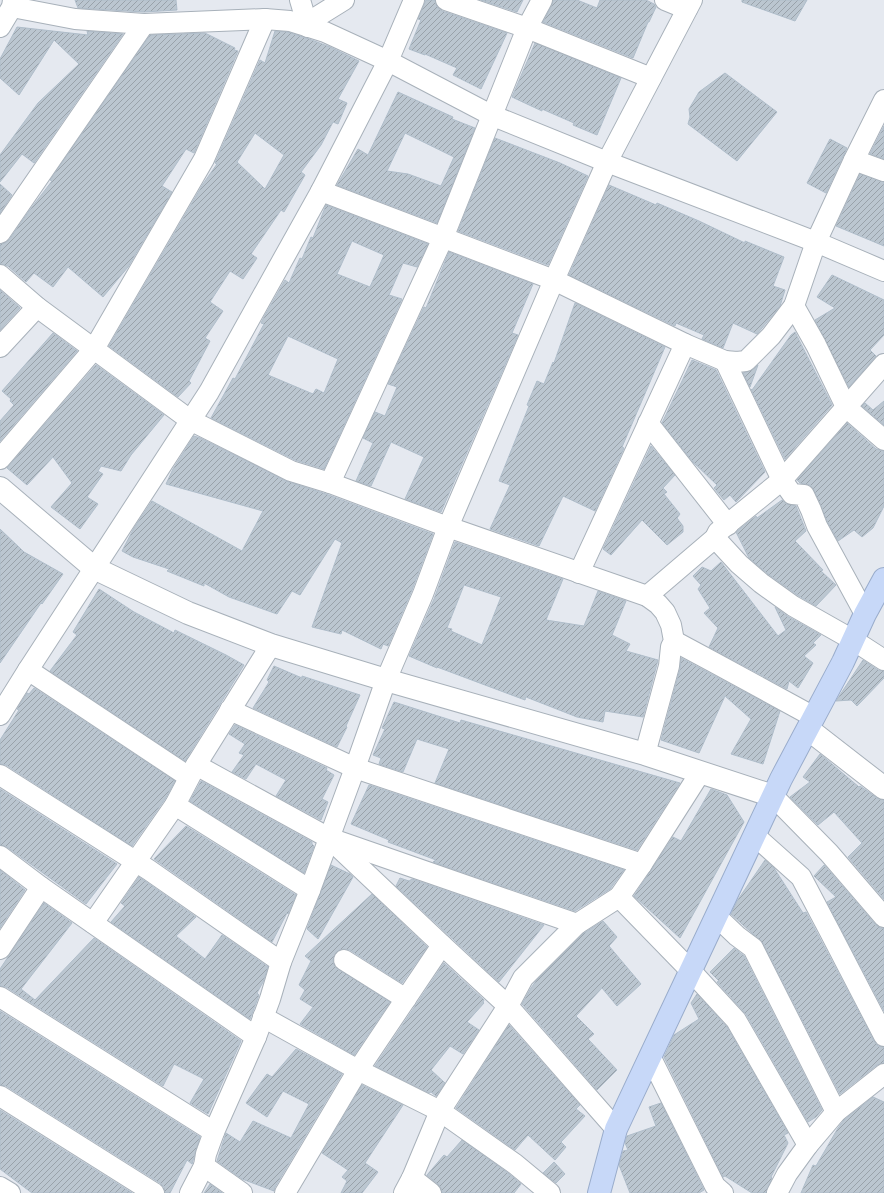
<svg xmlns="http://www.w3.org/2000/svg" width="884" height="1193" font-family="'Asap Condensed',sans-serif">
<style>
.building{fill:url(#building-hatch);stroke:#afbdca;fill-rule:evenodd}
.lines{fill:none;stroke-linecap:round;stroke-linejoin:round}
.minor-casing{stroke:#a8b1ba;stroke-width:22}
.tertiary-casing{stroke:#a8b1ba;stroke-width:24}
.secondary-casing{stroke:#99accb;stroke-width:24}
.minor{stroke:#fff;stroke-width:20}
.tertiary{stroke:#fff;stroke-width:22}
.secondary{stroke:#c7d8f8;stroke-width:22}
</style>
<defs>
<pattern id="building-hatch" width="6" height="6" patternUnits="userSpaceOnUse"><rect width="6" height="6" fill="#bbc6d0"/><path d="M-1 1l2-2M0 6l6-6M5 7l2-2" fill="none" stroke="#99a2aa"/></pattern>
</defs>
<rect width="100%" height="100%" fill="#e5e9f0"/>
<g class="building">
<polygon points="75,0 176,0 177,10 144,12 78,8"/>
<polygon points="426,0 435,0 437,7 442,11 507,33 481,89 453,75 457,68 425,54 425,55 409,49 421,20 418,19"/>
<polygon points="481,0 523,0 517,12"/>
<polygon points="553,0 577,0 597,8 600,0 646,0 654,4 656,7 649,22 648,22 633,58 543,22 552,5"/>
<polygon points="742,0 807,0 795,21 742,2"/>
<polygon points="17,27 88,35 87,31 123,34 34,163 22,154 0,182 0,155 38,103 79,64 54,40 19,95 0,78 0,59"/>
<path d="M 275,31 L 288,32 L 309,39 L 330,47 L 359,61 L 338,99 L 347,103 L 338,124 L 333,122 L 321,145 L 301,172 L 305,175 L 284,212 L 281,210 L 251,254 L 257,258 L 243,279 L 230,271 L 210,302 L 223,311 L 205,338 L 210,341 L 189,381 L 191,383 L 178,397 L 109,346 L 203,184 L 217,164 L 215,163 L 260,60 L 265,63 ZM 255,133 L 284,155 L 265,189 L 237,162 Z"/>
<polygon points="205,33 235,48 234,50 238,51 194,153 186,149 162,186 172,192 128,267 103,297 68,267 53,287 34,273 26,282 8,266 0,264 0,244 5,243 9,240 29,211 52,181 50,180 150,35"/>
<polygon points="535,43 621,78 597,135 573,125 574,123 542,109 542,111 512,97"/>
<polygon points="725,73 777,112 737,161 688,124 690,117 689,109 699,92"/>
<path d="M 398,92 L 453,117 L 452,119 L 475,128 L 437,223 L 337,185 L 358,149 L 368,155 ZM 405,133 L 454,157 L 441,186 L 408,174 L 387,171 Z"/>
<polygon points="884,126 884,159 870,154"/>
<polygon points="495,138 560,163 588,176 548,265 458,231"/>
<polygon points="830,139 847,148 826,193 807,183"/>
<polygon points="860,174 884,182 884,246 836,226"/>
<polygon points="0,184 12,195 0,213"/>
<polygon points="609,185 656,205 657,203 699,221 745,243 745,241 784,257 773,286 785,290 780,306 762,328 757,334 733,323 723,348 702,339 704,335 676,323 675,326 569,275"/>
<path d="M 326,205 L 428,244 L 417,267 L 403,263 L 389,295 L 402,299 L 324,469 L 295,460 L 211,418 L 233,378 L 235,379 L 264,324 L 261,323 L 264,317 L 285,280 L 289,283 L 300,258 L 302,259 L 311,237 L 313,238 ZM 352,241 L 384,255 L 370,287 L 337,274 ZM 288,336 L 338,359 L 324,393 L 316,389 L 313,394 L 268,375 Z"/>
<polygon points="449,252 533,284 512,333 518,335 441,512 405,499 424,457 391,442 371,486 356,481 373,443 363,438 375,412 385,416 397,387 388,384 424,307 426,308"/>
<polygon points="832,275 884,300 884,335 870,350 876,356 849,387 815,320 835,308 817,297"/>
<polygon points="0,290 20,308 0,330"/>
<polygon points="575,303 665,347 622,447 624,448 595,511 563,496 539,546 490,529 510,485 499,481 529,406 527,405 537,381 544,384 553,362 554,363"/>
<polygon points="795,332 832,405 785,459 751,389 752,390 791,335"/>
<polygon points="53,333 77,351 0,441 0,421 14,405 10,401 11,399 2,391"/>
<polygon points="692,360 716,370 765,472 736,502 730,495 724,500 714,488 717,485 693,462 662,423"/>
<polygon points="96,365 164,415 131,455 121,471 101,466 98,471 103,474 87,497 98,504 80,529 51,507 72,483 53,457 27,485 7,468"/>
<polygon points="758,365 750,387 743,373 754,369"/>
<polygon points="884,401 884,425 862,406 865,403 873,410"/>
<polygon points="847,423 876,449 884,451 884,506 873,528 862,537 854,530 838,541 827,521 814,490 810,485 800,483 797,480"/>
<polygon points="194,436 200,438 286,481 326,494 433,534 412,590 388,646 383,644 381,649 342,630 341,634 312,627 342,543 335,539 300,595 292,591 277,614 229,597 204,583 204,586 167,571 169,569 133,557 122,551 134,528 152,501 242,551 263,511 166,484 173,469"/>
<polygon points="651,446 675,475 663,488 667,492 664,494 680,514 677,518 683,526 683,532 667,545 642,520 611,555 603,549"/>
<polygon points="782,500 787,504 796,506 806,531 795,541 823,570 821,571 836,585 816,606 799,596 768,574 749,558 736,532 756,516 757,518"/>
<polygon points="0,529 24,552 63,574 42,604 41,603 0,663"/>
<path d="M 455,542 L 563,579 L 546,620 L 584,626 L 598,591 L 626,601 L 612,635 L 630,644 L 626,651 L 658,660 L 643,717 L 605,711 L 603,722 L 577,717 L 526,697 L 525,700 L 437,667 L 437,668 L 409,656 L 434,599 ZM 464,585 L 501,597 L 482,645 L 451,631 L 452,629 L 447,628 Z"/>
<polygon points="721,562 778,636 786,630 775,607 787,616 821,635 813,643 816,645 804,656 813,663 798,688 789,681 787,689 709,647 718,628 704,613 710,608 698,589 701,585 693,576 702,567 711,571"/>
<polygon points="99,589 134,612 174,633 175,630 226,655 244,665 185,761 50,671 77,635 73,632"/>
<polygon points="681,658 780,711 763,764 731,754 751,719 725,696 699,753 661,740 680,669"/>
<polygon points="863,660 878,670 884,671 884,678 857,706 851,700 836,701"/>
<polygon points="274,666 302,678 302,676 360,695 346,726 347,727 337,747 253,708 269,682 267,680"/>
<polygon points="34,688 175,781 165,799 132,846 6,765 0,764 0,740 19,710 17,709 27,693 29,694"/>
<polygon points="394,702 460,723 461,720 680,783 637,850 435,783 449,749 417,739 403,772 379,764 381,758 373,755 385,729 382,728"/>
<polygon points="235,725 327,768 326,770 334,775 322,799 328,802 321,820 276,796 286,780 256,764 246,779 232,772 244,755 239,753 245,744 229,734"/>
<polygon points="820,754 859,787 860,786 877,798 884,800 884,899 848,857 862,843 834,812 818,825 790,797 810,782 803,777"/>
<polygon points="201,781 312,842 312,844 314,846 304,873 190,801"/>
<polygon points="369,785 624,870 610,889 575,911 433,862 436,860 388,842 389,840 351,824"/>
<polygon points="0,789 117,864 86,904 7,847 0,845"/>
<polygon points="711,789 727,795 744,822 680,938 634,896 673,837 681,841"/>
<polygon points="186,826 296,895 288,914 287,913 272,942 154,859"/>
<polygon points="765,860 774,868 803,913 806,912 874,1041 878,1046 884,1047 884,1063 877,1065 840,1094 763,943 731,914 737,901"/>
<polygon points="331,865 350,874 353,877 318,939 307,929"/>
<polygon points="824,865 875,924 880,928 884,928 884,1011 827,902 836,897 814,876"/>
<polygon points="0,870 25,890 0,928"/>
<polygon points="139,877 196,917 176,936 205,959 222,935 268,967 263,982 257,993 259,995 250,1019 111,922 125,906 121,903"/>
<polygon points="400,878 409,881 412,879 544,925 499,982 396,886"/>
<polygon points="372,894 427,947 402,983 350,950 344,949 339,950 335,954 333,960 334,965 338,969 390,1002 354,1055 300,1024 313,1007 300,999 305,990 299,985 311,961 305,956"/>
<polygon points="44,903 72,923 21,989 35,1000 94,938 241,1041 208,1114 190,1103 204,1079 174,1064 163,1086 6,987 0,986 0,969"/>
<polygon points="603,921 617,937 609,946 641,984 617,1006 602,988 576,1016 594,1034 588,1039 617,1070 597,1090 522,1004 531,988 536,981 584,933"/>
<polygon points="734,948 744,956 822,1110 816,1117 808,1122 746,1014 717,982 719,981 710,972"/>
<polygon points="444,963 484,1000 483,1002 484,1003 467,1022 479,1030 463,1054 450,1046 431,1070 445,1083 436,1096 431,1092 429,1093 375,1066"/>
<polygon points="697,994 727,1027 788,1133 784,1135 788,1143 771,1177 772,1178 766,1193 752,1193 725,1176 723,1177 664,1057 674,1035 699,1019 691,1003"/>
<polygon points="0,1011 200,1137 192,1164 187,1160 170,1193 165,1193 164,1187 160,1183 6,1086 0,1085"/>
<polygon points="509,1025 580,1105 576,1109 585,1116 561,1142 566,1147 555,1160 528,1135 515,1150 456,1108"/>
<polygon points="296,1049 342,1074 275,1187 274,1191 242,1179 217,1161 226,1133 240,1142 253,1121 291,1138 309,1104 283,1091 267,1117 246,1103 267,1074 272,1077"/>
<polygon points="362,1085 403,1105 365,1163 378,1172 362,1193 341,1193 347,1181 342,1177 348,1170 322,1153"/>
<polygon points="873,1097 884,1102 884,1193 801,1193 813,1165 816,1166 838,1128 844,1120"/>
<polygon points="661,1103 704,1190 699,1193 630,1193 619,1165 623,1151 628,1150 625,1143 627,1136 656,1126 649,1107"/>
<polygon points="0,1110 132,1193 32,1193 0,1169"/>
<polygon points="462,1140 508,1173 521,1184 514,1193 442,1193 441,1188 438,1184 427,1175 444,1155 447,1157"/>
<polygon points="554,1162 565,1174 556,1183 543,1173"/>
<polygon points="210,1184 222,1193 204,1193"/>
</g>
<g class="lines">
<g class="minor-casing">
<g id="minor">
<polyline points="300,0 308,27"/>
<polyline points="446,0 527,28 651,78"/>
<polyline points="665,0 687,9"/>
<polyline points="12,7 75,19 144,24 265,19 290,21 325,32 388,61 491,115 607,162 816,242 884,271"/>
<polyline points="307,23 344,0"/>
<polyline points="0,27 12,7 13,0"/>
<polyline points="854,160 884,171"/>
<polyline points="321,191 554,280 685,344 725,361 737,362 746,361 771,336 794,306 816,242 854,160 884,100"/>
<polyline points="0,233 144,24"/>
<polyline points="0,275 37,307 190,420 291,471 330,483 448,527 647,596 658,604 665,612 671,625 674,641 671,647 669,666 645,754"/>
<polyline points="794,306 816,345 846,407 884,440"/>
<polyline points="0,347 37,307"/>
<polyline points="725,361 782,480 792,494 804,495 811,510 817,526 865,614"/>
<polyline points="648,423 728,525"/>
<polyline points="0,459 94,349 204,159 265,19"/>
<polyline points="330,483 443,238 527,28 542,0"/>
<polyline points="715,538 739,564 761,583 793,606 853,640 884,660"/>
<polyline points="579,573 685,344"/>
<polyline points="647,596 715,538 718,532 782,480 884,364"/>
<polyline points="674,641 715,663 814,717"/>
<polyline points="28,670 189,777"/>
<polyline points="230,710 355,768 642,864"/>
<polyline points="0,715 28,670 209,392 321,191 388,61 414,0"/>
<polyline points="196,765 329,838 577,924"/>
<polyline points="0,775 149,870 281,962"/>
<polyline points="773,796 829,853 884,917"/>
<polyline points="175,805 310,890"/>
<polyline points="754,835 801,877 830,932 884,1036"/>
<polyline points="334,843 442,945 508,1006 616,1129"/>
<polyline points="0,856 41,887 256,1037"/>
<polyline points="619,897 642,864 700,773"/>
<polyline points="716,916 737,936 753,948 836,1112"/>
<polyline points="93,923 175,805 196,765 271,645"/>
<polyline points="0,949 41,887"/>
<polyline points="344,960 406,999"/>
<polyline points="0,997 214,1132"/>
<polyline points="263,1017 358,1070 440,1111 515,1164 550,1193"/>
<polyline points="650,1056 715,1186 723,1193"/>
<polyline points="0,1096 154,1193"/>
<polyline points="808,1145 836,1112 884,1074"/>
<polyline points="204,1166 242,1193"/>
<polyline points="412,1178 431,1193"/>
<polyline points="0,1187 10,1193"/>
<polyline points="190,1193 204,1166 206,1154 214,1132 256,1037 270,999 281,962 310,890 355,768 386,680 423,594 448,527 554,280 607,162 692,0"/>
<polyline points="285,1193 358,1070 442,945"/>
<polyline points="404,1193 412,1178 440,1111 508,1006 523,978 577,924 619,897 690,970 736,1020 808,1145 787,1174 777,1193"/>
</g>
</g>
<g class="tertiary-casing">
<g id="tertiary">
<polyline points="0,488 94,568 188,613 271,645 386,680 645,754 773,796"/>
<polyline points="808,729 884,788"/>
</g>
</g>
<g class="secondary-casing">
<polyline id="secondary" points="599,1193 616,1129 781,779 843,662 865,614 884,579"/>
</g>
<use href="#minor" class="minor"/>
<use href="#tertiary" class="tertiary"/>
<use href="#secondary" class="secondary"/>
</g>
</svg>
